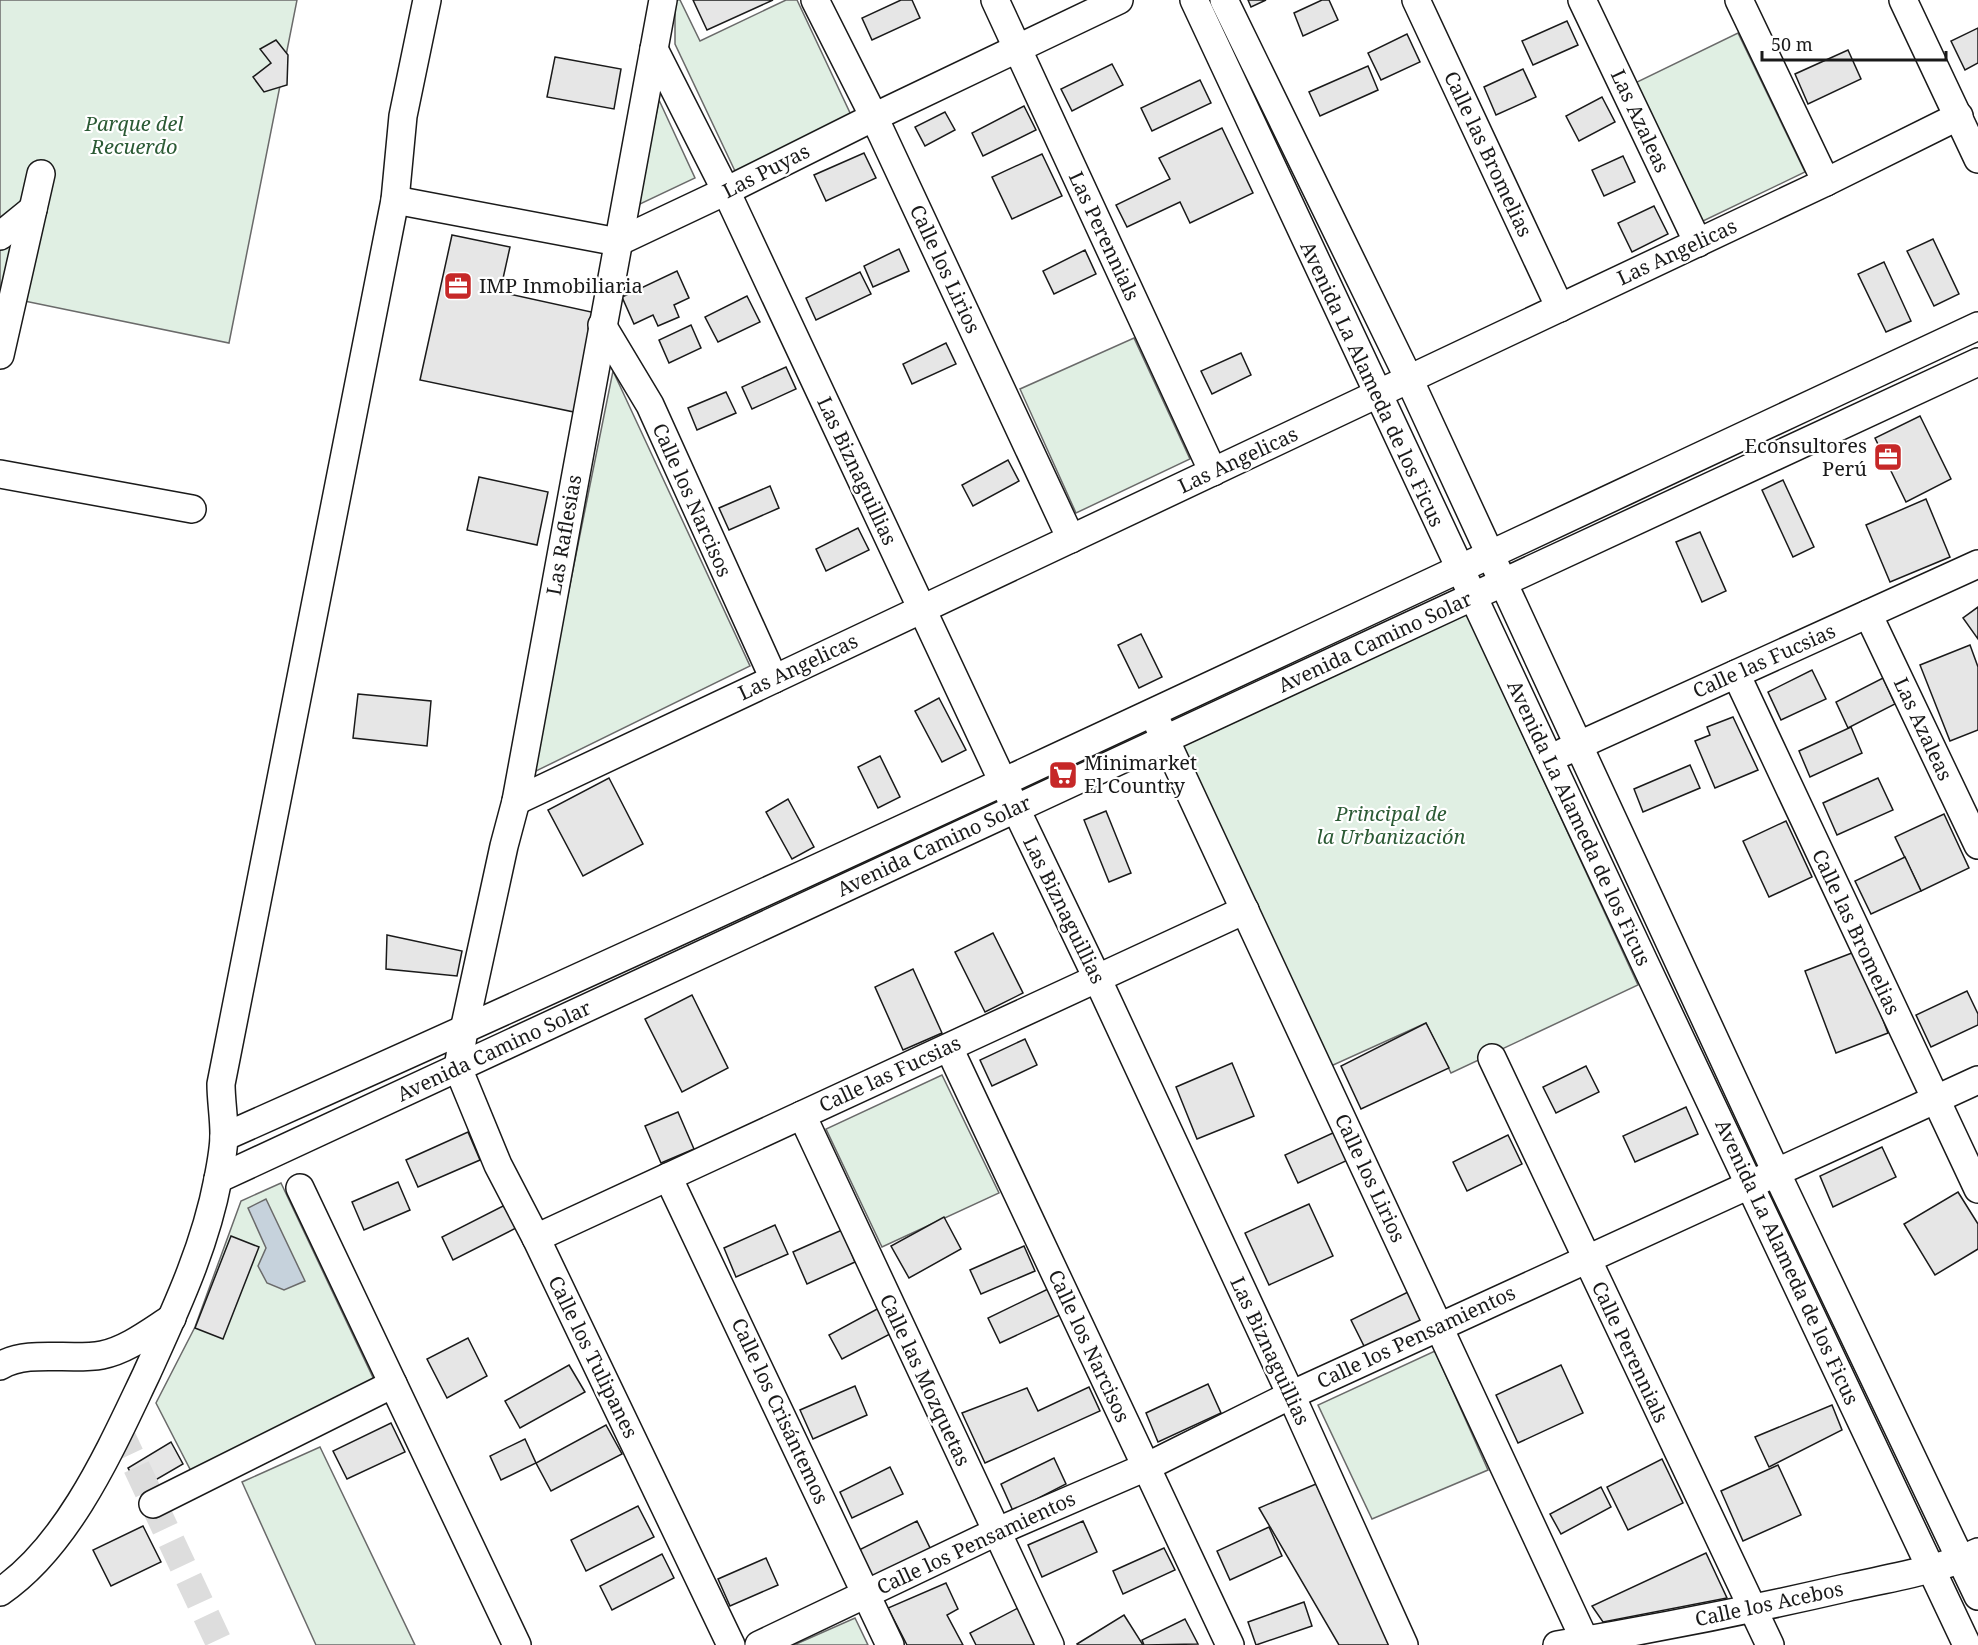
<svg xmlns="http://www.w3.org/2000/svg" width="1978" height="1645" font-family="'Noto Serif',serif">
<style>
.green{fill:#e0efe3;stroke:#6a6a6a;stroke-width:1.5}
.water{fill:#c6d2dc;stroke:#6a6a6a;stroke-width:1.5}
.building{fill:#e6e6e6;stroke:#1a1a1a;stroke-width:1.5}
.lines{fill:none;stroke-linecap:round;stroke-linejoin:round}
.minor-tunnel{stroke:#ddd;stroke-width:27;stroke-dasharray:27 14;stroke-linecap:butt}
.minor-casing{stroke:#1a1a1a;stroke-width:30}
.minor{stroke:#fff;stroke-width:27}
.labels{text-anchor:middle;stroke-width:4.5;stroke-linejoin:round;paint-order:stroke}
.street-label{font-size:20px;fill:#1a1a1a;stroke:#fff}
.park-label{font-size:20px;font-style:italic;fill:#2b5a34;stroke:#fff}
.poi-label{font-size:20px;fill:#1a1a1a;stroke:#fff;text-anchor:start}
</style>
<rect width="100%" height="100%" fill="#fff"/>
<g class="green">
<polygon points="0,0 297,0 229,343 0,296"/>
<polygon points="675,0 680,0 700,41 786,0 797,0 851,115 735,171 675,44"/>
<polygon points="1738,33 1805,172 1701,222 1635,83"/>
<polygon points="659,100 695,178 638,205"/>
<polygon points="1134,338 1190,459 1076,513 1020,389"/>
<polygon points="613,371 750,666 532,773"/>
<polygon points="1467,614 1638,985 1451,1073 1426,1023 1331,1066 1181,747"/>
<polygon points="942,1075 999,1193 882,1247 826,1129"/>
<polygon points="281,1183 377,1386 192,1473 156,1403 195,1327 241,1201"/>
<polygon points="1435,1351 1488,1470 1372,1519 1318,1405"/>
<polygon points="320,1447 415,1645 316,1645 242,1482"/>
<polygon points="855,1618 868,1645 794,1645"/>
</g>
<polygon class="water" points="266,1199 305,1281 284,1290 267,1283 258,1266 266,1248 248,1208"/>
<g class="building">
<polygon points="693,0 773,0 707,30"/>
<polygon points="901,0 912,0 920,18 872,40 862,18"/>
<polygon points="1248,0 1266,0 1251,7"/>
<polygon points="1322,0 1329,0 1338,20 1303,36 1294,13"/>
<polygon points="1567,21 1578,45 1533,65 1522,41"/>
<polygon points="1978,28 1978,63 1965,70 1951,41"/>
<polygon points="1407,34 1420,62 1381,80 1368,53"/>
<polygon points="276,40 288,55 287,85 264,92 253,77 271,63 260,49"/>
<polygon points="1848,50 1861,79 1808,104 1795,74"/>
<polygon points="555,57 621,69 614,109 547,97"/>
<polygon points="1112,64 1123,85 1072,111 1061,89"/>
<polygon points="1368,66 1378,90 1320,116 1309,92"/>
<polygon points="1523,69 1536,97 1496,115 1484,87"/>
<polygon points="1200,80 1211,103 1152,131 1141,108"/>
<polygon points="1602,97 1615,122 1579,141 1566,116"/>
<polygon points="1024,106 1036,130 983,156 972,133"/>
<polygon points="945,112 955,130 925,146 915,127"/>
<polygon points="1222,128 1253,193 1190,223 1180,202 1127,227 1116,205 1170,179 1159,158"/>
<polygon points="864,153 876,178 826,201 814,175"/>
<polygon points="1042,154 1062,196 1012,219 992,177"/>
<polygon points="1623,156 1635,182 1604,196 1592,170"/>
<polygon points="1654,206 1668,234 1632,252 1618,223"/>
<polygon points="452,235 510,247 500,292 596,313 574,412 420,380"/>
<polygon points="1933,239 1959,294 1934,306 1907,251"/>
<polygon points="899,249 909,271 873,287 864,266"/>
<polygon points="1085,250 1096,274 1054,294 1043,271"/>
<polygon points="1884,262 1911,321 1886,332 1858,274"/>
<polygon points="677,271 689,298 674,305 679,317 658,326 653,315 634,324 622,297"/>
<polygon points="860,272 871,294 816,320 806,298"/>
<polygon points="747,296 760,322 718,342 705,317"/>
<polygon points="691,325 701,348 669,363 659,340"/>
<polygon points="946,343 956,364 912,384 903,364"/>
<polygon points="1241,353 1251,375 1212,394 1201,371"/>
<polygon points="786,367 796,389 752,409 742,387"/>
<polygon points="726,392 736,413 697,430 688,408"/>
<polygon points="1920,416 1951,479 1906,502 1875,438"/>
<polygon points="1008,460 1019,481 973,506 962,485"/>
<polygon points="479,477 548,492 537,545 467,530"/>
<polygon points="1783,480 1814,547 1793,557 1762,490"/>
<polygon points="770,486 779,508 729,530 719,508"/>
<polygon points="1926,499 1950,557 1890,582 1866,525"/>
<polygon points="858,528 869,550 826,571 816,549"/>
<polygon points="1700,532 1726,591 1702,602 1676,542"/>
<polygon points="1978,607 1978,639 1963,618"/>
<polygon points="1141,634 1162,677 1139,688 1118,645"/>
<polygon points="1970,645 1978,667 1978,730 1950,741 1920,665"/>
<polygon points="1812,670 1826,699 1781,720 1768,692"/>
<polygon points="1883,678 1895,704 1848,728 1836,702"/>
<polygon points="358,694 431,701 427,746 353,738"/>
<polygon points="939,698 966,750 942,762 915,711"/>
<polygon points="1733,717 1758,770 1715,788 1695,741 1710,735 1707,727"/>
<polygon points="1851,727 1862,753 1810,777 1799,751"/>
<polygon points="880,756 900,797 878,808 858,767"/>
<polygon points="1690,765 1700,788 1643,812 1634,789"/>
<polygon points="609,778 643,844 583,876 548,810"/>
<polygon points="1878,778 1893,810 1837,835 1823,803"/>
<polygon points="788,799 814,847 792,859 766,812"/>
<polygon points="1106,811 1131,873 1109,882 1084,820"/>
<polygon points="1944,814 1969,868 1921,891 1895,837"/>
<polygon points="1786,821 1812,877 1769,897 1743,841"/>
<polygon points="1905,857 1921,891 1871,914 1855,881"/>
<polygon points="993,933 1023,993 985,1012 955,952"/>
<polygon points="387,935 462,951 457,976 386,969"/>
<polygon points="1857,951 1888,1033 1836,1053 1805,971"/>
<polygon points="913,969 942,1033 903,1050 875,987"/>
<polygon points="1967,991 1978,1014 1978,1025 1931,1047 1916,1015"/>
<polygon points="692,995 728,1068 682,1092 645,1019"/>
<polygon points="1426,1023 1449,1068 1361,1109 1341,1066"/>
<polygon points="1025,1039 1037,1065 992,1086 980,1060"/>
<polygon points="1232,1063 1254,1116 1197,1139 1176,1087"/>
<polygon points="1586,1066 1599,1092 1556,1113 1543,1087"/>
<polygon points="1686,1107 1698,1134 1635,1162 1623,1136"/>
<polygon points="678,1112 694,1149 661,1163 645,1126"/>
<polygon points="468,1132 480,1160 418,1187 406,1160"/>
<polygon points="1335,1132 1348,1160 1298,1183 1285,1155"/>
<polygon points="1508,1135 1522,1164 1467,1191 1453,1162"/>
<polygon points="1882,1147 1896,1177 1833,1207 1820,1176"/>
<polygon points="398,1182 410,1210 364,1230 352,1202"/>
<polygon points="1958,1192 1978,1224 1978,1249 1935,1275 1904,1224"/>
<polygon points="507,1204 518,1227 453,1260 442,1237"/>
<polygon points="1309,1204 1333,1256 1269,1285 1245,1233"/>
<polygon points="944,1217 961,1249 909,1278 891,1246"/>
<polygon points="775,1225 788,1254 736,1277 724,1248"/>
<polygon points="842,1230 855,1262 807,1284 793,1252"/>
<polygon points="231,1236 259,1247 223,1339 195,1328"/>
<polygon points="1024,1246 1035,1271 981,1294 970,1270"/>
<polygon points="1048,1289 1060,1315 1000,1343 988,1318"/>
<polygon points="1408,1292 1424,1326 1368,1354 1351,1320"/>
<polygon points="879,1308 892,1333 842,1359 829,1335"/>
<polygon points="468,1338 487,1376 447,1398 427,1359"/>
<polygon points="569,1365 585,1392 520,1428 505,1401"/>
<polygon points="1561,1365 1583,1413 1518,1443 1496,1395"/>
<polygon points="1208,1384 1221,1413 1158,1442 1146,1413"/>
<polygon points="855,1386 867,1415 813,1439 800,1410"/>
<polygon points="1089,1387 1100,1411 985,1463 962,1413 1027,1388 1038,1411"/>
<polygon points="1832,1405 1842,1430 1769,1467 1755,1437"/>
<polygon points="391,1423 405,1452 347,1479 333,1451"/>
<polygon points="606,1425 622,1454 551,1491 536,1463"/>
<polygon points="525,1439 536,1463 501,1480 490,1456"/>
<polygon points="171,1442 183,1464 140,1489 128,1468"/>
<polygon points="1054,1458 1066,1484 1013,1511 1001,1484"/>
<polygon points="1662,1459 1683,1503 1628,1530 1607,1487"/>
<polygon points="1778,1465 1801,1515 1743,1541 1721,1491"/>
<polygon points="890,1467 903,1494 852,1518 840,1492"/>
<polygon points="1316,1484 1390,1645 1339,1645 1259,1508"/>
<polygon points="1601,1487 1611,1507 1561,1534 1550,1514"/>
<polygon points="638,1506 654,1537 586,1571 571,1540"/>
<polygon points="917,1521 933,1554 876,1583 859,1550"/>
<polygon points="1083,1521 1097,1552 1042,1577 1028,1545"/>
<polygon points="143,1526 161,1562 111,1586 93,1550"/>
<polygon points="1269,1527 1282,1556 1230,1580 1217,1551"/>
<polygon points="1164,1548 1175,1570 1123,1594 1113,1571"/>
<polygon points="1706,1553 1727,1598 1603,1622 1592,1606"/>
<polygon points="662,1554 674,1578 612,1610 600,1586"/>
<polygon points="766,1558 778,1585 730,1606 718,1579"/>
<polygon points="946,1583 958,1609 947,1615 963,1645 907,1645 888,1608"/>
<polygon points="1304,1602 1312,1626 1256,1645 1248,1622"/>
<polygon points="1018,1608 1037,1645 976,1645 970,1633"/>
<polygon points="1124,1615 1143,1645 1078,1645 1077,1644"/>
<polygon points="1185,1619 1198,1644 1144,1645 1142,1640"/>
</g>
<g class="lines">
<polyline class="minor-tunnel" points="119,1430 220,1645"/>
<g class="minor-casing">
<g id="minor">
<polyline points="663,0 516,801 504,846 464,1030 458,1068 498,1165 536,1238 731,1645"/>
<polyline points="815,0 874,117 1071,539"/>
<polyline points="995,0 1213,472"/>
<path d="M 1194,0 C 1447,550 1709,1097 1967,1645"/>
<polyline points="1224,0 1409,379 1776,1172 1978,1596"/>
<polyline points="1416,0 1560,308"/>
<polyline points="1582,0 1698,243"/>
<polyline points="1739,0 1826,182"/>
<polyline points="1903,0 1978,159"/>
<polyline points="654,49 726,191 1003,782 1097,978 1291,1395 1404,1645"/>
<polyline points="395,200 618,242 726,191 874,117 1119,0"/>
<polyline points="0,236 33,209"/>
<polyline points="602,325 650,405 774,679"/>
<polyline points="0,355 41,174"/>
<polyline points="0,474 192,509"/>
<polyline points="1868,614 1978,845"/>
<polyline points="1736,674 1978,1189"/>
<polyline points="1158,724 1587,1645"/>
<polyline points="1564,752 1978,564"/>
<polyline points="516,801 1826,182 1959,116"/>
<polyline points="949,1048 1230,1645"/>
<polyline points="1492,1058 1770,1645"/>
<polyline points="802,1115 1050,1645"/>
<path d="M 224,1137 C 813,875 1394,599 1978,326"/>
<polyline points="668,1177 890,1645"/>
<polyline points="218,1179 1978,362"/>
<polyline points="300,1188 517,1645"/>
<polyline points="536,1238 1245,910"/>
<path d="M 0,1366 C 28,1349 70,1361 102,1355 C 127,1350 150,1332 172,1318"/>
<polyline points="153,1504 393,1384"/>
<path d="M 0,1592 C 69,1545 111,1448 146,1375 C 175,1311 205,1248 218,1179 C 221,1164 224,1148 224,1134 C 224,1117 221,1100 221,1084 L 395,200 L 403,116 L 427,0"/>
<polyline points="759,1645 996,1532 1146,1467 1291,1395 1978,1080"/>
<path d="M 1557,1645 C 1654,1629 1750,1610 1845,1588 C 1889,1578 1937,1571 1978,1552"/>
</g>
</g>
<use href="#minor" class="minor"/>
</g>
<defs>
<g id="office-square" transform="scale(1.5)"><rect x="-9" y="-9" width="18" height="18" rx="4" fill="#c62828" stroke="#fff"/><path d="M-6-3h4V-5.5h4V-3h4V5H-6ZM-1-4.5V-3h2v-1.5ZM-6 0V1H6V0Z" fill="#fff"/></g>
<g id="supermarket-square" transform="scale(1.5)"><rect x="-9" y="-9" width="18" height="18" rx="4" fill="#c62828" stroke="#fff"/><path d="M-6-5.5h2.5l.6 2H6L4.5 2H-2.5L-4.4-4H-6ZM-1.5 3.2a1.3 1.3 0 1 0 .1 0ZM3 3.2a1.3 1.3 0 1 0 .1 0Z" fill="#fff"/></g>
</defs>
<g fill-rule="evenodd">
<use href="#office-square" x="458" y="286"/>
<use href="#office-square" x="1888" y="457"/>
<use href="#supermarket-square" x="1063" y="775"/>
</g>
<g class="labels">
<g class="street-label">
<text transform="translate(1640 121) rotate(65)" y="7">Las Azaleas</text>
<text transform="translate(1488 154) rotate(65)" y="7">Calle las Bromelias</text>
<text transform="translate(766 171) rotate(-27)" y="7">Las Puyas</text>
<text transform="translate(1104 236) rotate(65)" y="7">Las Perennials</text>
<text transform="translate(1677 252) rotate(-25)" y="7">Las Angelicas</text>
<text transform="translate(945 269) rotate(65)" y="7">Calle los Lirios</text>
<text transform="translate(1372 384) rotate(65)" y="7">Avenida La Alameda de los Ficus</text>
<text transform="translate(1238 460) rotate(-25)" y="7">Las Angelicas</text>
<text transform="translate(857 471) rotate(65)" y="7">Las Biznaguillias</text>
<text transform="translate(692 500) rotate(66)" y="7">Calle los Narcisos</text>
<text transform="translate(564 535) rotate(-80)" y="7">Las Raflesias</text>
<text transform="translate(1375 642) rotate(-25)" y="7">Avenida Camino Solar</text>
<text transform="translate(1764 661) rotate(-24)" y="7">Calle las Fucsias</text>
<text transform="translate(798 667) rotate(-25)" y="7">Las Angelicas</text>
<text transform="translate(1923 729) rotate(65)" y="7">Las Azaleas</text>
<text transform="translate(1579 823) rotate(65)" y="7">Avenida La Alameda de los Ficus</text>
<text transform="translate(934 846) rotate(-25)" y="7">Avenida Camino Solar</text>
<text transform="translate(1064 910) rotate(64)" y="7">Las Biznaguillias</text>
<text transform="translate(1856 932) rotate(65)" y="7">Calle las Bromelias</text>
<text transform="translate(494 1051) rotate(-25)" y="7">Avenida Camino Solar</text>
<text transform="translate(890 1074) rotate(-25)" y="7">Calle las Fucsias</text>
<text transform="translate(1370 1178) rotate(65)" y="7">Calle los Lirios</text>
<text transform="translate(1787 1262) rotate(65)" y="7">Avenida La Alameda de los Ficus</text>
<text transform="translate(1416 1337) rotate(-25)" y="7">Calle los Pensamientos</text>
<text transform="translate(1089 1346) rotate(65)" y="7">Calle los Narcisos</text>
<text transform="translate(1270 1351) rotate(65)" y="7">Las Biznaguillias</text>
<text transform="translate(1630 1352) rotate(65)" y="7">Calle Perennials</text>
<text transform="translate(593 1357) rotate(64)" y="7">Calle los Tulipanes</text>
<text transform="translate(925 1380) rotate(65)" y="7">Calle las Mozquetas</text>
<text transform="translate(780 1411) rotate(65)" y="7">Calle los Crisántemos</text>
<text transform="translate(976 1543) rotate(-25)" y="7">Calle los Pensamientos</text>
<text transform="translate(1769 1604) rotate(-12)" y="7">Calle los Acebos</text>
</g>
<g class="park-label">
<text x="134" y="131">Parque del<tspan x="134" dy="23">Recuerdo</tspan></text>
<text x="1391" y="821">Principal de<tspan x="1391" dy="23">la Urbanización</tspan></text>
</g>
<g class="poi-label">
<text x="479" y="293">IMP Inmobiliaria</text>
<text x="1867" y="453" text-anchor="end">Econsultores<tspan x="1867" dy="23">Perú</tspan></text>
<text x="1084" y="770">Minimarket<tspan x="1084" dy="23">El Country</tspan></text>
</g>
</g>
<path d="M1762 51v9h184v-9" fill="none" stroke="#1a1a1a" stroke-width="3"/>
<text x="1771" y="51" font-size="18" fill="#1a1a1a" stroke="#ffffff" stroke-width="4.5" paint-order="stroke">50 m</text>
</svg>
